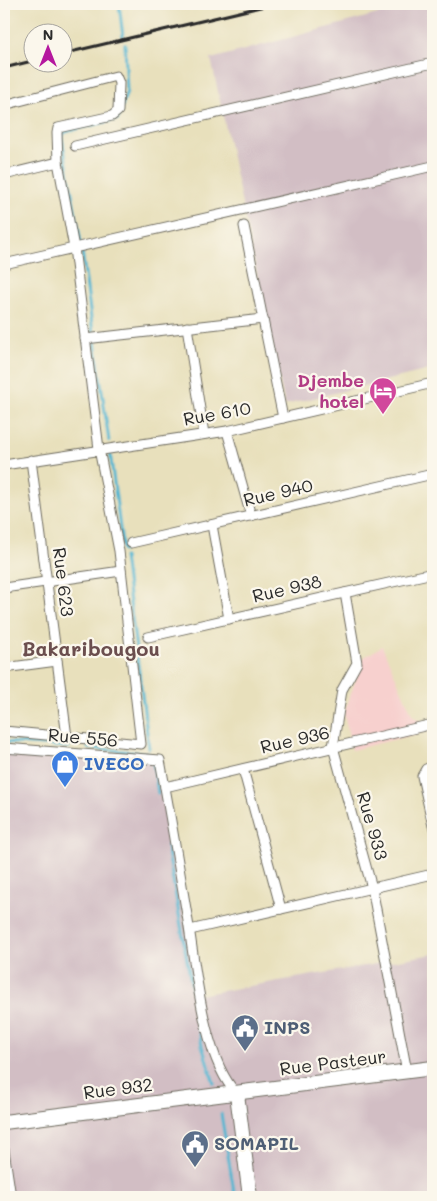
<svg xmlns="http://www.w3.org/2000/svg" width="437" height="1201" font-family="Mali,sans-serif">
<style>
.built{fill:#f7d0ce}
.industrial{fill:#d2bec4}
.lines{fill:none;stroke-linecap:round;stroke-linejoin:round}
.stream{stroke:#52b6d1;stroke-width:3}
.street-casing{stroke:#6d6a5e;stroke-width:11}
.secondary-casing{stroke:#6d6a5e;stroke-width:16}
.street{stroke:#fff;stroke-width:9}
.secondary{stroke:#fff;stroke-width:14}
.rail{stroke:#2b2b2b;stroke-width:3}
.labels{text-anchor:middle;stroke-width:4.5;stroke-linejoin:round;paint-order:stroke}
.hotel-label{font-size:18px;font-weight:bold;fill:#b23c85;stroke:#fbf7ec;text-anchor:end}
.street-label{font-size:18px;fill:#2b2b2b;stroke:#fbf7ec}
.shop-label{font-size:18px;font-weight:bold;fill:#366cbe;stroke:#fbf7ec;text-anchor:start}
.service-label{font-size:18px;font-weight:bold;fill:#4e5e75;stroke:#fbf7ec;text-anchor:start}
.quarter-label{font-size:20px;font-weight:bold;fill:#6b4e4e;stroke:#fbf7ec}
</style>
<rect width="100%" height="100%" fill="#fbf7ec"/>
<filter id="ink" filterUnits="userSpaceOnUse"><feTurbulence type="fractalNoise" baseFrequency=".02" numOctaves="2"/><feDisplacementMap in="SourceGraphic" scale="10" xChannelSelector="R" yChannelSelector="G"/><feConvolveMatrix kernelMatrix="1 2 1 2 8 2 1 2 1" color-interpolation-filters="sRGB"/></filter>
<filter id="wash" filterUnits="userSpaceOnUse"><feTurbulence type="fractalNoise" baseFrequency=".0096" numOctaves="4" result="noise"/><feDisplacementMap in="SourceGraphic" scale="20" xChannelSelector="R" yChannelSelector="G"/><feGaussianBlur stdDeviation="1.12" result="paint"/><feColorMatrix in="noise" values="0 0 0 0 0 0 0 0 0 0 0 0 0 0 0 0 0 1.4 0 .05"/><feComposite in="paint" operator="in"/></filter>
<g filter="url(#wash)">
<rect width="100%" height="100%" fill="#e8e0bc"/>
<polygon class="built" points="382,646 413,716 432,730 352,750 344,714 363,658"/>
<g class="industrial">
<polygon points="414,4 433,4 433,369 285,405 211,59"/>
<polygon points="4,750 157,761 199,995 433,954 433,1197 4,1197"/>
</g>
<g class="lines">
<g class="stream">
<polyline points="119,4 123,37"/>
<polyline points="81,243 62,138 64,133 69,131 118,119 127,91 125,44"/>
<polyline points="82,251 93,333"/>
<polyline points="95,341 109,441"/>
<polyline points="110,452 123,551"/>
<polyline points="124,557 149,748"/>
<polyline points="4,742 69,747"/>
<polyline points="88,748 147,753"/>
<polyline points="153,763 158,793"/>
<polyline points="167,846 202,1046 214,1083"/>
<polyline points="221,1114 235,1197"/>
</g>
</g>
</g>
<g filter="url(#ink)">
<g class="lines">
<g class="street-casing">
<g id="street">
<polyline points="4,105 116,76 119,83 118,111 112,116 58,128 57,133 58,162 74,248 99,449 119,551 141,744 4,731"/>
<polyline points="75,146 433,63"/>
<polyline points="4,175 58,162"/>
<polyline points="244,226 283,418"/>
<polyline points="4,264 433,166"/>
<polyline points="187,327 204,434"/>
<polyline points="85,339 263,319"/>
<polyline points="227,431 251,516"/>
<polyline points="31,460 67,737"/>
<polyline points="4,465 227,431 433,383"/>
<polyline points="212,525 229,619"/>
<polyline points="131,543 433,474"/>
<polyline points="4,588 121,571"/>
<polyline points="345,593 357,663 342,690 333,747 372,888 407,1072"/>
<polyline points="148,637 433,573"/>
<polyline points="4,668 57,661"/>
<path d="M 4,748 L 160,760 C 170,814 179,867 188,921 C 196,969 203,1059 237,1094"/>
<polyline points="433,766 426,769 422,776 433,826"/>
<polyline points="243,769 281,909"/>
<polyline points="165,787 433,724"/>
<polyline points="190,930 433,874"/>
<polyline points="4,1150 11,1197"/>
</g>
</g>
<g class="secondary-casing">
<g id="secondary">
<polyline points="237,1094 250,1197"/>
<polyline points="4,1122 433,1068"/>
</g>
</g>
<use href="#street" class="street"/>
<use href="#secondary" class="secondary"/>
<g class="rail">
<polyline points="62,54 273,4"/>
<polyline points="4,68 32,61"/>
</g>
</g>
</g>
<defs>
<g id="hotel-pin" transform="scale(1.4375)"><path d="M0 17L-7.5 6A9.5 9.5 0 1 1 7.5 6Z" fill="#d1479c" stroke="#fbf7ec"/><path d="M-6-4.5h1.5V1H6V5H4.5V3h-9V5H-6ZM-4 0a1.8 1.8 0 1 1 3.6 0ZM.5 0V-2.5h3Q6-2.5 6 0Z" fill="#fff"/></g>
<g id="shop-pin" transform="scale(1.4375)"><path d="M0 17L-7.5 6A9.5 9.5 0 1 1 7.5 6Z" fill="#3f7fe0" stroke="#fbf7ec"/><path d="M-5-2.5h2.3a2.7 3.5 0 0 1 5.4 0H5L5.5 6h-11ZM-1.5-2.5h3a1.5 2.3 0 0 0-3 0Z" fill="#fff"/></g>
<g id="civic-pin" transform="scale(1.4375)"><path d="M0 17L-7.5 6A9.5 9.5 0 1 1 7.5 6Z" fill="#5c6f8a" stroke="#fbf7ec"/><path d="M-.6-6.5H3V-4.5H.6V-3L4-1V1h2V6H-6V1h2V-1L-.6-3ZM-1.2 2.5V6h2.4V2.5Z" fill="#fff"/></g>
</defs>
<g fill-rule="evenodd">
<use href="#hotel-pin" x="383" y="391"/>
<use href="#shop-pin" x="65" y="764"/>
<use href="#civic-pin" x="245" y="1028"/>
<use href="#civic-pin" x="195" y="1144"/>
</g>
<g class="labels">
<g class="hotel-label">
<text x="364" y="387">Djembe<tspan x="364" dy="21">hotel</tspan></text>
</g>
<g class="street-label">
<text transform="translate(217 414) rotate(-10)" y="6">Rue 610</text>
<text transform="translate(278 493) rotate(-13)" y="6">Rue 940</text>
<text transform="translate(63 582) rotate(83)" y="6">Rue 623</text>
<text transform="translate(287 589) rotate(-13)" y="6">Rue 938</text>
<text transform="translate(83 738) rotate(5)" y="6">Rue 556</text>
<text transform="translate(295 740) rotate(-13)" y="6">Rue 936</text>
<text transform="translate(372 826) rotate(74)" y="6">Rue 933</text>
<text transform="translate(333 1063) rotate(-7)" y="6">Rue Pasteur</text>
<text transform="translate(118 1089) rotate(-7)" y="6">Rue 932</text>
</g>
<g class="shop-label">
<text x="84" y="770">IVECO</text>
</g>
<g class="service-label">
<text x="264" y="1034">INPS</text>
<text x="214" y="1150">SOMAPIL</text>
</g>
<g class="quarter-label">
<text x="91" y="656">Bakaribougou</text>
</g>
</g>
<rect width="437" height="1201" fill="none" stroke="#fbf7ec" stroke-width="20"/>
<g transform="translate(48 48)"><circle r="24" fill="#fbf7ec" stroke="#a8a59f"/>
<path d="M0-4L9 19L0 12L-9 19Z" fill="#b5179e"/>
<text y="-8" font-size="14" font-weight="bold" text-anchor="middle" fill="#2b2b2b">N</text>
</g>
</svg>
